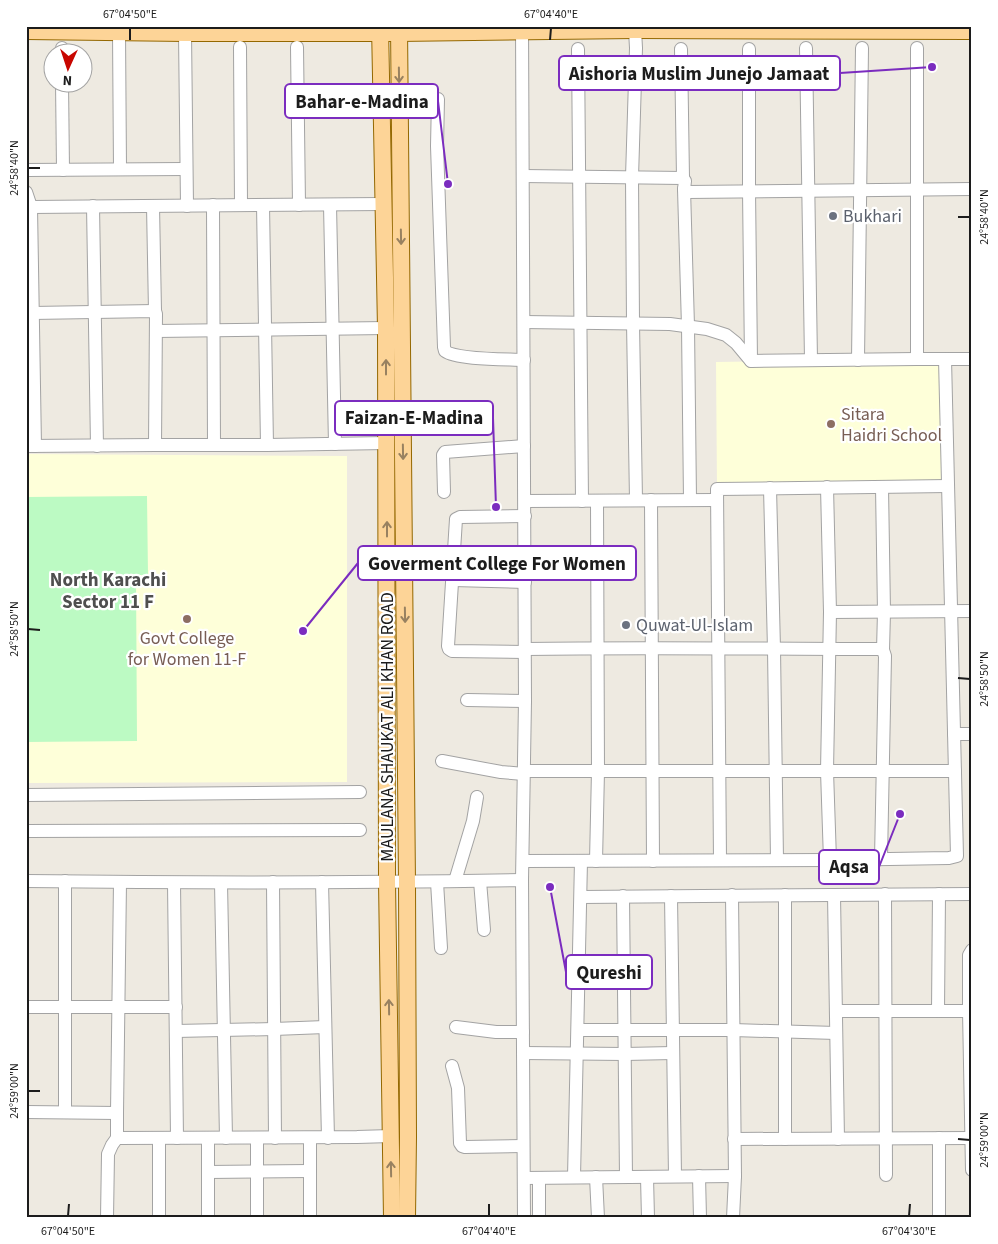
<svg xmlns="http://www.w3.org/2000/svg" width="998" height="1244" font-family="'Source Sans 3',sans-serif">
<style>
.education{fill:#feffd9}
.park{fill:#bcfac3}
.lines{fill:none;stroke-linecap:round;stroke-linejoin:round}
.minor-casing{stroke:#a3a3a3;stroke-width:14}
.major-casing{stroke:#946800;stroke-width:18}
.minor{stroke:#fff;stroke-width:12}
.major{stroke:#fdd497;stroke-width:16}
.oneway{stroke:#988160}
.ticks{fill:none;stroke:#1c1c1c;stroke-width:2}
.worship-dot{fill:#6b7280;stroke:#fff;stroke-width:2}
.education-dot{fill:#8d6e63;stroke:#fff;stroke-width:2}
.labels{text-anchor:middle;stroke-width:4.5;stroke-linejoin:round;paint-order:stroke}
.worship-label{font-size:18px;fill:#5b616d;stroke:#fff;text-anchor:start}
.education-label{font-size:18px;fill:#785e54;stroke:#fff;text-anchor:start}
.street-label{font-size:18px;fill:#1c1c1c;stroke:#fff}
.neighbourhood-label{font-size:19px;font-weight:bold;fill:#4f4f4f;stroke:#fff}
.leader{fill:none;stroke:#7b2cbf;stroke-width:2}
.callout-dot{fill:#7b2cbf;stroke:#fff;stroke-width:2}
.callout{fill:#fff;stroke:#7b2cbf;stroke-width:2}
.callout-label{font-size:19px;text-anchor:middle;font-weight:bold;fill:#1c1c1c}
.neatline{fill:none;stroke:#1c1c1c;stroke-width:2}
.ticks-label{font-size:12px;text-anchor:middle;fill:#1c1c1c}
</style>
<rect width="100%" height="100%" fill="#eeeae1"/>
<g class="education">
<polygon points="945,359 948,486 717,489 716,362"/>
<polygon points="26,454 347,456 347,782 26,783"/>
</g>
<polygon class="park" points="147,496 148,575 136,575 137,741 26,742 26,497"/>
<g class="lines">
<g class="minor-casing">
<g id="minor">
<polyline points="522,26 525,701 522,880 524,1218"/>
<polyline points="634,26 635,30 636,48 632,177 633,323 636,500"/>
<polyline points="119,32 120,169"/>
<polyline points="185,33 187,206"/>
<polyline points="240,47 241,205"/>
<polyline points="297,47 299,205"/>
<polyline points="62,48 62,52"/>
<polyline points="806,48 811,360"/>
<polyline points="917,48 917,359"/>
<polyline points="578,49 582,501"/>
<polyline points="681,49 683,178"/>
<polyline points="749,49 749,190 751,361"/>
<polyline points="62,82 63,170"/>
<path d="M 438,99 L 437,146 L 444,347 L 445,351 C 457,360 507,359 524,360"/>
<polyline points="26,170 186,169"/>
<polyline points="523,176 683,178 685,181 684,189 687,192 972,189"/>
<polyline points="684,189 688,326 690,500"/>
<polyline points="26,192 31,207 35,446"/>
<polyline points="213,205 214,445"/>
<polyline points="263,205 267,445"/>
<polyline points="330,205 335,444"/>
<polyline points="93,206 97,446"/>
<polyline points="153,206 155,311"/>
<polyline points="31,207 383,204"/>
<polyline points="32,313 155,311 156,314 155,445"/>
<polyline points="524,322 670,324 707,329 726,335 736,343 751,361 917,359 972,359"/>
<polyline points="156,331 386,328"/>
<polyline points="858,360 862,48"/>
<polyline points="26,446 155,445 267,445 386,443"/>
<polyline points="827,487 830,612 827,771 830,860"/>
<polyline points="770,488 774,649 777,860"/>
<polyline points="444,492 443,455 445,452 524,446"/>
<polyline points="651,500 653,861"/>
<polyline points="525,501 717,500"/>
<polyline points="525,516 460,517 456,519 448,646 449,649 452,651 525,652"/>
<polyline points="453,580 525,582"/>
<polyline points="830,612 972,611"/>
<path d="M 525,649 C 643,647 761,649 879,649 L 883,650"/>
<polyline points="467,700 525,701"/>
<polyline points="954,734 972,734"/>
<polyline points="442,761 501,772 524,774"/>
<polyline points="524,771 955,771"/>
<polyline points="26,795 360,792"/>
<polyline points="26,831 360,830"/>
<polyline points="881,859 885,656 883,650 884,612 882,487"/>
<polyline points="720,860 717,489 948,486"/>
<polyline points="523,861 830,860 949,858 957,856 945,359"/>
<polyline points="596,861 598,771 597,501"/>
<path d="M 26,881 C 192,883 357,883 522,880"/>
<polyline points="455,881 473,821 477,797"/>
<polyline points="480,881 484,930"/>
<polyline points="273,882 275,1138"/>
<polyline points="322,882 328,1138"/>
<polyline points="437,882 441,948"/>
<polyline points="174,883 177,1138"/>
<polyline points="221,883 226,1138"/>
<polyline points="885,894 886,1175"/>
<polyline points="732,895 735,1176 733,1218"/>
<polyline points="785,895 785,1139"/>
<polyline points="834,895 838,1139"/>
<polyline points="623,896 626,1177"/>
<polyline points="671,896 675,1176"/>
<polyline points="581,897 972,894"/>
<polyline points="972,950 969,955 969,1011 972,1170"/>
<polyline points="26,1007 176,1007"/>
<polyline points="836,1011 969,1011"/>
<polyline points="938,1011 939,894"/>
<polyline points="456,1027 496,1032 523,1032"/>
<polyline points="578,1030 733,1030 836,1033"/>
<polyline points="176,1031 274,1029 325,1027"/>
<polyline points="523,1053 625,1054 673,1053"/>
<polyline points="452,1066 458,1088 460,1143 462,1146 465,1147 523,1146"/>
<polyline points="26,1112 117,1113"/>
<polyline points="65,1112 65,881"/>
<polyline points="117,1138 357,1137 391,1136"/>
<polyline points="257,1138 257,1218"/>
<polyline points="310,1138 310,1218"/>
<polyline points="734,1139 971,1138"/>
<polyline points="208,1172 310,1171"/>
<polyline points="699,1176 700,1218"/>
<polyline points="574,1177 581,861"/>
<polyline points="596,1177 598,1218"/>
<polyline points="647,1177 648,1218"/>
<polyline points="524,1178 735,1176"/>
<polyline points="539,1178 539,1218"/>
<polyline points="107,1218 108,1154 112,1145 117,1138 117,1113 120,882"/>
<polyline points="159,1218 159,1138"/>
<polyline points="208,1218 208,1138"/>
<polyline points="939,1218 939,1138"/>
</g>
</g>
<g class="major-casing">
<g id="major">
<polyline points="380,26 386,328 387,882 392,1218"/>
<polyline points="399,26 407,882 408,1137 407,1218"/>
<polyline points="26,31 185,33 399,33 635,30 972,31"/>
</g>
</g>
<use href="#minor" class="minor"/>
<use href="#major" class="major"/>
</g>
<defs><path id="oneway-shaft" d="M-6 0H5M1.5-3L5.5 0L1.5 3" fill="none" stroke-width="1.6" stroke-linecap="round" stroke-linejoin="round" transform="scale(1.25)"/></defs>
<g class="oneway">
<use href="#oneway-shaft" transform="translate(399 75) rotate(89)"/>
<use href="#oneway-shaft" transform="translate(401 237) rotate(89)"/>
<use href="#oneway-shaft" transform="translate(386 367) rotate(-90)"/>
<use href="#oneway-shaft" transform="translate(403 452) rotate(89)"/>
<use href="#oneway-shaft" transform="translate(387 529) rotate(-90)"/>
<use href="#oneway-shaft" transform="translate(405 615) rotate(89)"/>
<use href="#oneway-shaft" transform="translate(389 1007) rotate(-91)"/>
<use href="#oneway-shaft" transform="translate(391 1169) rotate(-91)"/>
</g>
<path class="ticks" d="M 130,40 L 130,28M 550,40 L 551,28M 28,168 L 40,168M 958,217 L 970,217M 28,629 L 40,630M 958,678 L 970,679M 28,1091 L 40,1091M 958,1139 L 970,1140M 68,1216 L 69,1204M 489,1216 L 489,1204M 909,1216 L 910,1204"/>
<g class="worship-dot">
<circle cx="833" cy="216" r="5"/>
<circle cx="626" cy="625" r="5"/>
</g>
<g class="education-dot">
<circle cx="831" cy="424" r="5"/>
<circle cx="187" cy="619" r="5"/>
</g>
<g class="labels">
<g class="worship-label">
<text x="843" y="222">Bukhari</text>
<text x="636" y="631">Quwat-Ul-Islam</text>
</g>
<g class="education-label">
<text x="841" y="420">Sitara<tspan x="841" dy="21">Haidri School</tspan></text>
<text x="187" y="644" text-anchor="middle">Govt College<tspan x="187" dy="21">for Women 11-F</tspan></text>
</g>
<g class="street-label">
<text transform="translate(387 727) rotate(-90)" y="6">MAULANA SHAUKAT ALI KHAN ROAD</text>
</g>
<g class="neighbourhood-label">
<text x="108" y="586">North Karachi<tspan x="108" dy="22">Sector 11 F</tspan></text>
</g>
</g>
<path class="leader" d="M932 67L840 73M448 184L438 101M496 507L493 418M303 631L358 563M900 814L879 867M550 887L566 972"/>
<g class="callout-dot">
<circle cx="932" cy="67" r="5"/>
<circle cx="448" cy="184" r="5"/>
<circle cx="496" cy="507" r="5"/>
<circle cx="303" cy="631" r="5"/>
<circle cx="900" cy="814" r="5"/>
<circle cx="550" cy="887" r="5"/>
</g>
<g class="callout">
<rect x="559" y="56" width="281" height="34" rx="5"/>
<rect x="285" y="84" width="153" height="34" rx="5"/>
<rect x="335" y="401" width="158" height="34" rx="5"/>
<rect x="358" y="546" width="278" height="34" rx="5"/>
<rect x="819" y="850" width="60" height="34" rx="5"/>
<rect x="566" y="955" width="86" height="34" rx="5"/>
</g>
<g class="callout-label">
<text x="699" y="80">Aishoria Muslim Junejo Jamaat</text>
<text x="362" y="108">Bahar-e-Madina</text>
<text x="414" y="424">Faizan-E-Madina</text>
<text x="497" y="570">Goverment College For Women</text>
<text x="849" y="873">Aqsa</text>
<text x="609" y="979">Qureshi</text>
</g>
<rect width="998" height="1244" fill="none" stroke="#ffffff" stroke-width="55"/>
<g transform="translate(68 68) rotate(183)"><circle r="24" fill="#ffffff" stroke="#a4a4a4"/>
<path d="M0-4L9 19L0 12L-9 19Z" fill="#c80600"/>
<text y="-8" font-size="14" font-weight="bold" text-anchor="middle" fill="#1c1c1c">N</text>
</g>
<rect x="28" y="28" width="942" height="1188" class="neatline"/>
<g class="ticks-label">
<text x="130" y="18">67°04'50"E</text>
<text x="551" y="18">67°04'40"E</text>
<text transform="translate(14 168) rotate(-90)" y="4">24°58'40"N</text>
<text transform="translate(984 217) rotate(-90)" y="4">24°58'40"N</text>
<text transform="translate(14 629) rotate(-90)" y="4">24°58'50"N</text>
<text transform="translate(984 679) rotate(-90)" y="4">24°58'50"N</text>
<text transform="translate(14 1091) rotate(-90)" y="4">24°59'00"N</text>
<text transform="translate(984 1140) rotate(-90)" y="4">24°59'00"N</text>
<text x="68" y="1235">67°04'50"E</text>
<text x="489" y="1235">67°04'40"E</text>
<text x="909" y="1235">67°04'30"E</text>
</g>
</svg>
